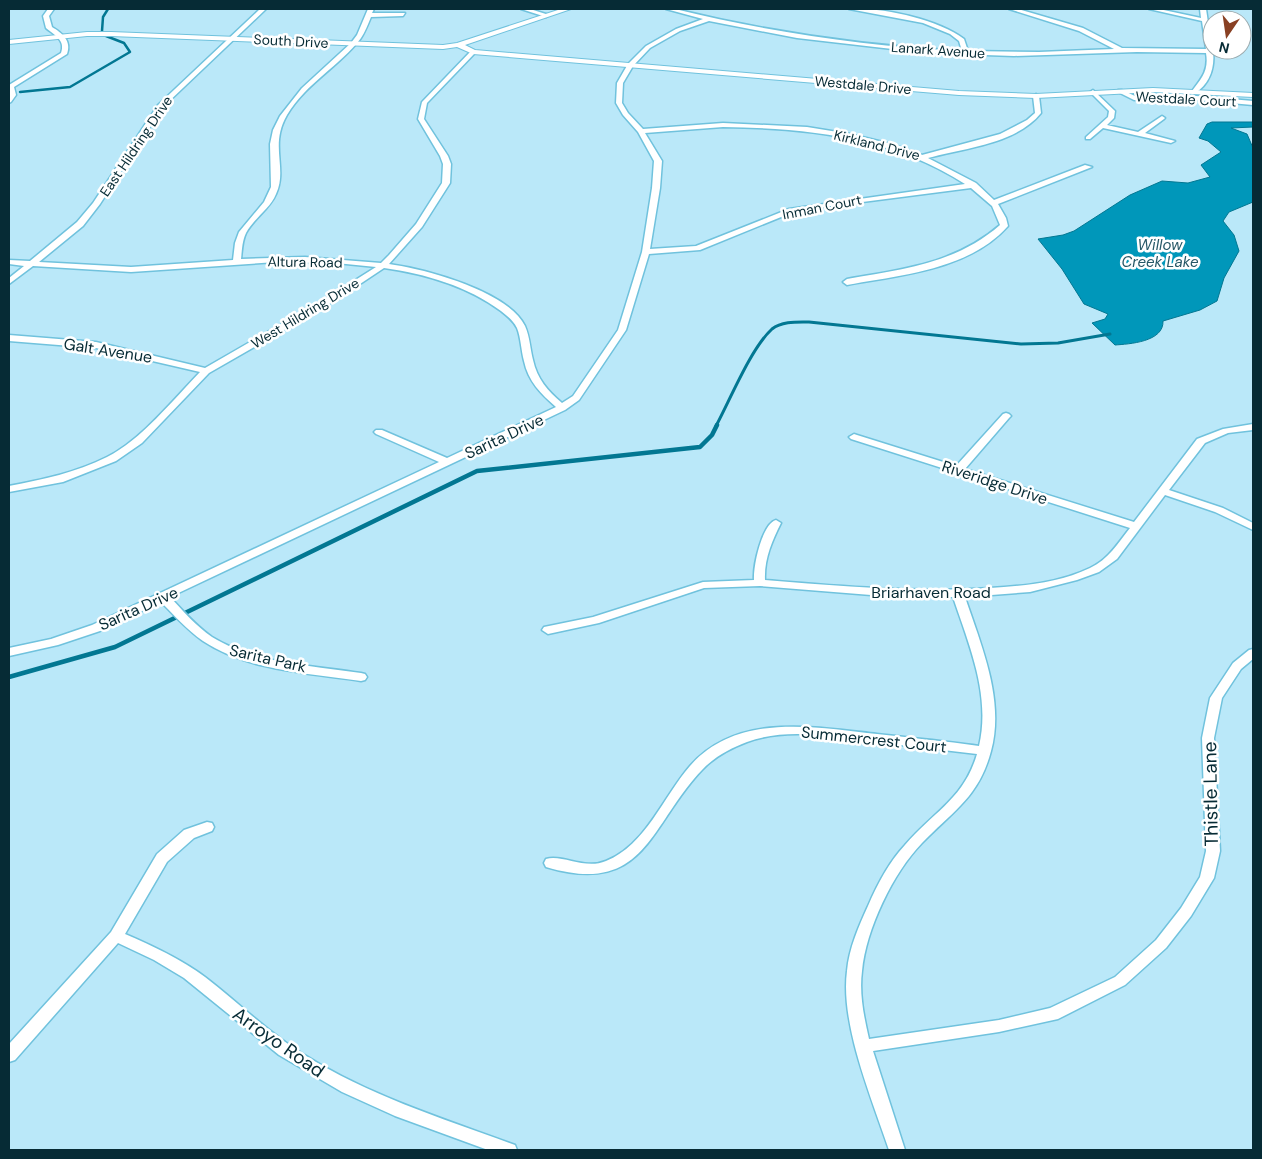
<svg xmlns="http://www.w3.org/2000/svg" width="1262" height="1159" font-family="'DM Sans',sans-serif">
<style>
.water{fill:#0097ba;stroke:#027792}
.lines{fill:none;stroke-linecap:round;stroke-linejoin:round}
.stream-far2{stroke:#027792;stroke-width:2.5}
.stream-far1{stroke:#027792;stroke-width:3}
.stream{stroke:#027792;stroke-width:4.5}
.minor-casing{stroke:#70c2dd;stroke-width:3}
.tertiary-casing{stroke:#70c2dd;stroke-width:2}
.minor{fill:#fff;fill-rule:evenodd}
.tertiary{fill:#fff;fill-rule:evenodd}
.labels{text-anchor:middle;stroke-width:5;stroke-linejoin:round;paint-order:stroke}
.far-street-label{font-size:14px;fill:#062b35;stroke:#fff}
.far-water-label{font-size:15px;font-style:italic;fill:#275867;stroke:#fff}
.street-label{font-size:16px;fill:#062b35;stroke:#fff}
.near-street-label{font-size:19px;fill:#062b35;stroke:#fff}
</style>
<rect width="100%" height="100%" fill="#bae8f9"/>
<path class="water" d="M 1212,122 L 1253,122 L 1253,127 L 1231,128 L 1247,134 L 1253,148 L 1253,202 L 1229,212 L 1223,221 L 1234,235 L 1239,251 L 1224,278 L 1217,301 L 1200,310 L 1163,321 C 1164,342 1129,344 1115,345 L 1092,323 L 1105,319 L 1108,314 L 1084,304 L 1062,269 L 1038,239 L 1063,235 L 1074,231 L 1130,195 L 1162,181 L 1188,183 L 1210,177 L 1201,165 L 1221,152 L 1208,141 L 1199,138 L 1207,124 Z"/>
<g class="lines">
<g class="stream-far2">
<polyline points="102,31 103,17 108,9"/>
<polyline points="20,92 70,87 130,52 124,43 106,36"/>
</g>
<path class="stream-far1" d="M 716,426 C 730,400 751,348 772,329 C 782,321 797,322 809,322 L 1021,344 L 1058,343 L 1110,334"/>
<polyline class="stream" points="9,677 115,647 477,471 700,447 712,435 717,425"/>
<g class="minor-casing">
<g id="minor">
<path d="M 48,9 L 54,9 L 49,16 L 52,27 C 62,33 72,41 67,54 L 14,87 L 16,95 L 11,102 L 9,103 L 9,85 L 61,53 C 66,40 54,35 46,28 L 43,16 Z"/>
<path d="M 260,9 L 266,9 L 163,107 L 100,204 L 83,226 L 39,262 L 131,267 L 233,260 L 235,243 L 239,232 L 264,202 L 271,187 L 270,144 L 273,130 L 280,116 L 302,88 L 351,43 L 357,35 L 368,9 L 374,9 L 372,13 L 405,13 L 403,16 L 371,17 C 368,24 365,32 361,38 C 340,66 306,83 287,115 C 269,146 288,168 276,194 C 270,209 254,218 246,233 C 242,241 242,251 241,259 L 305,257 L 381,263 L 389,255 L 416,224 L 442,183 L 443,164 L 440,156 L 418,119 L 422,102 L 471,51 L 475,51 L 475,53 L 427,103 L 424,119 L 448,156 L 451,164 L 450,183 L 422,227 L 389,264 C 425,269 508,291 525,326 C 530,337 530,349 533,360 C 537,379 548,391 562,403 L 573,396 L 618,330 L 642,252 L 652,188 L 654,161 L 638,132 L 623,115 L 616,103 L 617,83 L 628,64 L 646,46 L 676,29 L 703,19 L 666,9 L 675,9 C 769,32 864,46 962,51 L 959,41 L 950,34 L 923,23 L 849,9 C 882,7 937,19 964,39 L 968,51 L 1039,52 L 1114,49 L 1079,31 L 1009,9 L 1018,9 L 1083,28 L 1122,48 L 1206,49 L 1202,21 L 1149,9 L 1159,9 L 1201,18 L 1200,9 L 1206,9 L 1212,50 L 1214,51 L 1213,52 C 1215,68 1209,85 1195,93 L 1192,91 C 1202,78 1209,70 1206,53 L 1137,52 L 1014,56 L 927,53 L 797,38 L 709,21 L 680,31 L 650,48 L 633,66 L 623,83 L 622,103 L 628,113 L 643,129 L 723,123 L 807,127 L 850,134 L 891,144 L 922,155 L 1000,134 L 1027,120 L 1035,113 L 1033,96 L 1036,94 L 1039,96 L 1041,113 C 1016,144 965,148 928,158 L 976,183 L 994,200 L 1085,165 L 1092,167 L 998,204 L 1006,218 L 1008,226 C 969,270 901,275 847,285 L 843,282 L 847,279 C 903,269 955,264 1000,225 L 992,206 L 971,188 L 816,208 L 791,213 L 700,250 L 649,254 L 626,330 L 579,400 L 565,410 L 170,597 C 183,611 196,626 212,637 C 256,664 311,665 361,673 L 365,674 L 367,677 L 365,680 L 361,681 C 309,673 248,671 203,641 C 187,630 174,615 161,602 L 100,631 L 58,645 L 9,656 L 9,648 L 51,639 L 92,625 L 439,462 L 376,434 L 374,432 L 376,430 L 382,430 L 447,458 L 556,407 C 541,394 528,381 524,361 C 521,350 521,338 517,328 C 513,320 507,316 501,311 C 467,286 426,274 384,268 L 336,300 L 209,373 L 142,443 L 116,461 L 63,482 L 9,492 L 9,486 C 44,479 75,473 107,457 C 140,441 174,399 200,372 L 96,348 L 9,341 L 9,335 L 96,342 L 205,368 L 330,296 L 376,267 L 336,263 L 276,262 L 131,272 L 33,266 L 9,284 L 9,278 L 24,266 L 9,264 L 9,260 L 30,261 L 77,222 L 93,203 L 158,105 ZM 723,127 C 807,128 893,137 965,184 L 789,209 L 696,246 L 650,249 L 660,188 L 662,161 L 645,133 Z"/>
<polygon points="521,9 530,9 549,15 546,17"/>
<polygon points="1093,90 1115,111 1114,118 1107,125 1138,132 1162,116 1165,118 1164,119 1145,133 1175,141 1171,143 1103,128 1090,139 1086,139 1086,137 1108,117 1109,111 1090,92"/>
<polygon points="1118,90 1122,90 1135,96 1196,96 1253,101 1253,105 1196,100 1134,100 1118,92"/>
<path d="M 1006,413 L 1009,414 L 1011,416 L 1009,418 L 965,469 L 1134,522 L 1197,439 L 1223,429 L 1253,424 L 1253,430 L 1228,433 L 1205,443 L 1169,490 L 1223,508 L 1253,523 L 1253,530 L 1215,512 L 1165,495 L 1117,559 L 1099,572 L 1077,580 L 1030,592 L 965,597 C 981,645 1005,700 991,751 C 979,797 953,811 922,843 C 893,873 866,929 862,971 C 859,994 864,1017 869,1039 L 999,1020 L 1050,1008 L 1115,977 L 1156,940 L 1181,908 L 1200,877 L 1206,851 L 1202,738 L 1210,698 L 1233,663 L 1249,650 L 1253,649 L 1253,659 L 1241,669 L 1222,698 L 1214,738 L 1220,851 L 1214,878 L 1191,916 L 1166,948 L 1125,985 L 1058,1019 L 999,1032 L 873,1051 L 905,1150 L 889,1150 C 872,1099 840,1024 847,971 C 849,948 859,926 868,906 C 877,885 889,862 905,845 C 933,812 964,799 977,754 C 943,750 909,746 875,742 C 834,737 788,727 747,742 C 731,748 714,757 702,770 C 649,825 646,897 546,867 L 544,863 L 546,859 C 562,854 585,870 606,861 C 646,845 663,797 690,766 C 737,712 815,727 877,734 C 911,738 945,741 979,746 C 991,695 969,645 953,597 L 896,597 L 760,586 L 704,588 L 599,623 L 548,634 L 542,630 L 544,627 L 593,617 L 703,582 L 754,580 C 753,566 762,524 776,520 L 781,523 C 772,541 764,559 765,580 C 840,586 915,593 990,588 C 1023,586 1059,583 1090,568 C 1108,560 1118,543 1130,528 L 851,439 L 849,437 L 854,434 L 857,435 L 956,466 L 1003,414 Z"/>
<path d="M 207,822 L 212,823 L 214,827 L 212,831 L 194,838 L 167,862 L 125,934 C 153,946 181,959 205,977 C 238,1002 267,1032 303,1054 C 369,1096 442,1118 515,1145 L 517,1150 L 488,1150 L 395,1116 L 342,1092 L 279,1055 L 184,978 L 154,960 L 118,943 L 15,1060 L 9,1062 L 9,1044 L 111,932 L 157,854 L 184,830 Z"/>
</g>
</g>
<g class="tertiary-casing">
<polygon id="tertiary" points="561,9 571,9 465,45 475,50 959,91 1036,94 1153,88 1253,93 1253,97 1153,92 1036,98 959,95 473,54 457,47 443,49 111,36 87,36 9,44 9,40 87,32 111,32 443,45 457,43"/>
</g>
<use href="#minor" class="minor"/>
<use href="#tertiary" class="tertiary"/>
</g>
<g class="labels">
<g class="far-street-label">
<text transform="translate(291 41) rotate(3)" y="5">South Drive</text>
<text transform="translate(938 50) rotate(4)" y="5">Lanark Avenue</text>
<text transform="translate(863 85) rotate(5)" y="5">Westdale Drive</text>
<text transform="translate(1186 99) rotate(3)" y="5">Westdale Court</text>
<text transform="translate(877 145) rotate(14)" y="5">Kirkland Drive</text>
<text transform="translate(136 146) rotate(-56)" y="5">East Hildring Drive</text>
<text transform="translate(822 207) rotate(-11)" y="5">Inman Court</text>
<text transform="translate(305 262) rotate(1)" y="5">Altura Road</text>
<text transform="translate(305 313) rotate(-31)" y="5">West Hildring Drive</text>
</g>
<g class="far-water-label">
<text x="1160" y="250">Willow<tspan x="1160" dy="17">Creek Lake</tspan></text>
</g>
<g class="street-label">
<text transform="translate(108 350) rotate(9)" y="6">Galt Avenue</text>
<text transform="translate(504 436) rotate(-25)" y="6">Sarita Drive</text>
<text transform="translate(995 482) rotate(18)" y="6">Riveridge Drive</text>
<text x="931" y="598">Briarhaven Road</text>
<text transform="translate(138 608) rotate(-24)" y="6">Sarita Drive</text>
<text transform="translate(268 658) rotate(13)" y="6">Sarita Park</text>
<text transform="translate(874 739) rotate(6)" y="6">Summercrest Court</text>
</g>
<g class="near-street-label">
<text transform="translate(1210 794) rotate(-91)" y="7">Thistle Lane</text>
<text transform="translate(279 1042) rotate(35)" y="7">Arroyo Road</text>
</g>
</g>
<rect width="1262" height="1159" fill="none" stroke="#062b35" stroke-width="20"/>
<g transform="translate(1227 35) rotate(193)"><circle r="24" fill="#ffffff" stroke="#9baaae"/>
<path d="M0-4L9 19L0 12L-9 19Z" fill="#894023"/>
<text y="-8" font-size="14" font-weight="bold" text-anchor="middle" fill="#062b35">N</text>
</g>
</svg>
